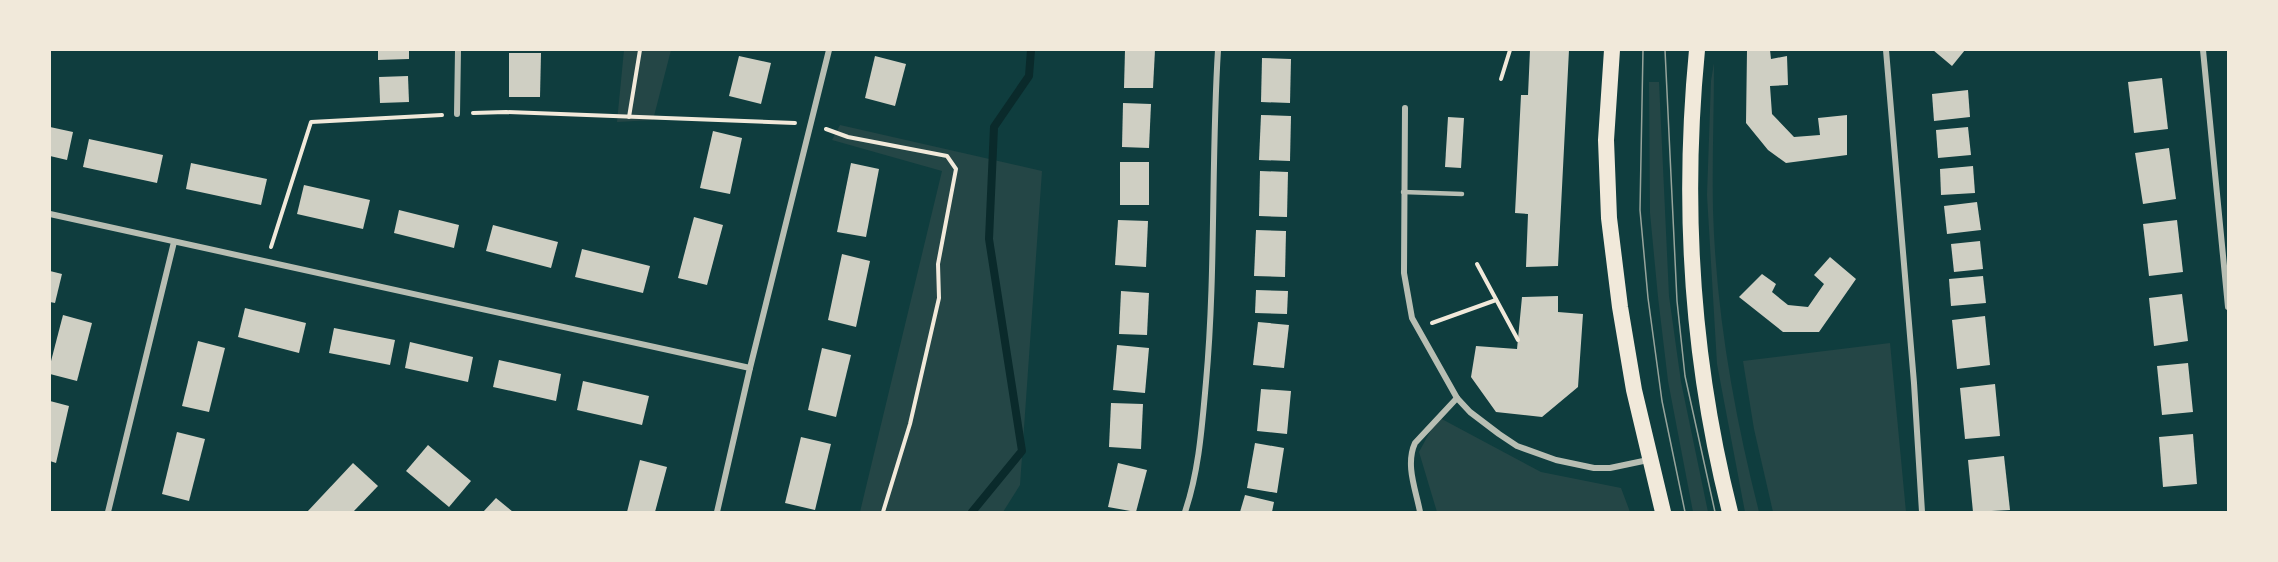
<svg xmlns="http://www.w3.org/2000/svg" width="2278" height="562" font-family="'Times New Roman',serif">
<style>
.green{fill:#244646}
.lines{fill:none;stroke-linecap:round;stroke-linejoin:round}
.stream{stroke:#0a2a2b;stroke-width:8}
.building{fill:#cfcfc3}
.path{stroke:#f1e9da;stroke-width:4}
.service{stroke:#b8beb3;stroke-width:4.5}
.minor{stroke:#b8beb3;stroke-width:6}
.trunk{stroke:#f1e9da;stroke-width:16}
.tram{stroke:#97a49c;stroke-width:1.5}
</style>
<rect width="100%" height="100%" fill="#0f3d3e"/>
<g class="green">
<polygon points="624,50 671,50 653,120 617,122"/>
<path d="M 1714,63 C 1714,112 1712,161 1713,210 C 1716,313 1734,413 1759,512 L 1745,512 L 1717,364 L 1707,195 L 1711,81 Z"/>
<polygon points="1649,82 1659,82 1669,296 1681,382 1708,512 1693,512 1668,381 1658,297 1650,213"/>
<polygon points="840,125 1042,171 1020,485 1003,512 860,512 942,171 832,140"/>
<polygon points="1890,343 1906,512 1773,512 1754,429 1743,361"/>
<polygon points="1438,417 1541,472 1621,488 1630,512 1437,512 1419,452"/>
</g>
<g class="lines">
<polyline class="stream" points="972,512 1022,451 989,239 994,127 1029,76 1031,50"/>
</g>
<g class="building">
<polygon points="378,50 409,50 409,59 378,60"/>
<polygon points="1125,50 1155,50 1153,88 1124,88"/>
<polygon points="1530,50 1569,50 1558,266 1526,267 1528,214 1515,213 1521,95 1528,95"/>
<polygon points="1747,50 1770,50 1771,59 1787,56 1788,85 1770,86 1772,114 1794,137 1820,135 1818,118 1847,115 1847,155 1786,163 1768,150 1746,123"/>
<polygon points="1933,50 1965,50 1952,66"/>
<polygon points="509,53 541,53 540,97 509,97"/>
<polygon points="739,56 771,63 761,104 729,96"/>
<polygon points="875,56 906,64 895,106 865,98"/>
<polygon points="1262,58 1291,59 1290,103 1261,102"/>
<polygon points="408,76 409,102 380,103 379,77"/>
<polygon points="2162,78 2168,129 2134,133 2128,82"/>
<polygon points="1968,90 1970,117 1934,121 1932,94"/>
<polygon points="1123,103 1151,104 1149,148 1122,147"/>
<polygon points="1261,115 1291,116 1290,161 1259,160"/>
<polygon points="1448,117 1464,118 1461,168 1445,167"/>
<polygon points="50,127 73,132 67,160 50,156"/>
<polygon points="1968,127 1971,155 1938,158 1936,130"/>
<polygon points="713,131 742,138 730,194 700,188"/>
<polygon points="89,139 163,155 157,183 83,167"/>
<polygon points="2169,148 2176,199 2143,204 2135,153"/>
<rect x="1120" y="162" width="29" height="43"/>
<polygon points="191,163 267,179 261,205 186,189"/>
<polygon points="851,163 879,169 866,237 837,232"/>
<polygon points="1973,166 1975,193 1941,195 1940,169"/>
<polygon points="1260,171 1288,172 1287,217 1259,216"/>
<polygon points="304,185 370,200 363,229 297,214"/>
<polygon points="1977,202 1981,230 1947,234 1944,206"/>
<polygon points="399,210 459,225 454,248 394,233"/>
<polygon points="694,217 723,225 707,285 678,278"/>
<polygon points="1118,220 1148,221 1146,267 1115,265"/>
<polygon points="2177,220 2183,272 2149,276 2143,224"/>
<polygon points="493,225 558,242 551,268 486,251"/>
<polygon points="1256,230 1286,231 1285,277 1254,276"/>
<polygon points="1980,241 1983,269 1954,272 1951,244"/>
<polygon points="582,249 650,266 643,293 575,277"/>
<polygon points="842,254 870,261 856,327 828,320"/>
<polygon points="1830,257 1856,279 1819,332 1783,332 1739,297 1762,274 1776,284 1772,292 1788,305 1808,307 1824,284 1814,275"/>
<polygon points="50,271 62,274 55,303 50,302"/>
<polygon points="1983,276 1986,303 1951,306 1949,279"/>
<polygon points="1256,290 1288,291 1287,314 1255,313"/>
<polygon points="1121,291 1149,293 1147,335 1119,334"/>
<polygon points="2182,294 2188,341 2154,346 2149,298"/>
<polygon points="1558,296 1558,312 1583,314 1578,387 1542,417 1496,412 1471,377 1476,346 1517,349 1522,297"/>
<polygon points="245,308 306,323 299,353 238,337"/>
<polygon points="63,315 92,323 77,381 50,374 50,365"/>
<polygon points="1985,316 1990,365 1957,369 1952,320"/>
<polygon points="1258,322 1289,325 1284,368 1253,365"/>
<polygon points="334,328 395,340 390,365 329,353"/>
<polygon points="198,341 225,348 209,412 182,406"/>
<polygon points="410,342 473,357 468,382 405,368"/>
<polygon points="1117,345 1149,348 1145,393 1113,390"/>
<polygon points="822,348 851,355 836,417 808,410"/>
<polygon points="499,360 561,374 556,401 493,387"/>
<polygon points="2188,363 2193,412 2162,415 2157,366"/>
<polygon points="583,381 649,396 642,425 577,410"/>
<polygon points="1995,384 2000,436 1965,439 1960,388"/>
<polygon points="1261,389 1291,391 1287,434 1257,431"/>
<polygon points="50,401 69,406 56,463 50,461"/>
<polygon points="1111,403 1143,404 1141,449 1109,447"/>
<polygon points="177,432 205,439 189,501 162,494"/>
<polygon points="2193,434 2197,484 2163,487 2159,437"/>
<polygon points="801,437 831,444 815,510 785,503"/>
<polygon points="1255,443 1284,448 1277,493 1247,488"/>
<polygon points="428,445 471,481 449,507 406,471"/>
<polygon points="2004,456 2010,510 1973,512 1968,460"/>
<polygon points="640,460 667,467 655,512 627,512"/>
<polygon points="353,463 378,486 353,512 307,512"/>
<polygon points="1118,463 1147,470 1136,512 1108,507"/>
<polygon points="1245,495 1274,502 1272,512 1240,512"/>
<polygon points="496,498 513,512 483,512"/>
</g>
<g class="lines">
<g class="path">
<polyline points="1501,79 1510,50"/>
<polyline points="473,113 506,112 795,123"/>
<polyline points="629,117 640,50"/>
<polyline points="826,129 848,137 947,156 956,169 938,264 939,298 910,424 883,512"/>
<polyline points="271,247 311,122 442,115"/>
<polyline points="1477,264 1518,340"/>
<polyline points="1432,323 1496,300"/>
</g>
<polyline class="service" points="1403,192 1462,194"/>
<g class="minor">
<polyline points="1886,50 1914,383 1922,512"/>
<polyline points="2203,50 2228,307"/>
<polyline points="1405,108 1404,273 1412,318 1457,398 1470,412 1499,434 1517,446 1556,460 1594,468 1610,468 1648,460"/>
<polyline points="457,114 458,50"/>
<polyline points="50,214 750,368"/>
<polyline points="108,512 174,242"/>
<polyline points="717,512 750,368 829,50"/>
<path d="M 1185,512 C 1199,471 1202,426 1206,382 C 1216,272 1211,160 1218,50"/>
<path d="M 1420,512 C 1416,490 1405,465 1415,443 L 1457,398"/>
</g>
<g class="trunk">
<polyline points="1612,50 1606,140 1609,218 1620,307 1634,390 1663,512"/>
<path d="M 1697,50 C 1682,204 1692,362 1730,512"/>
</g>
<g class="tram">
<polyline points="1643,50 1640,210 1648,298 1662,401 1685,512"/>
<polyline points="1665,50 1677,301 1685,376 1715,512"/>
</g>
</g>
<rect width="2278" height="562" fill="none" stroke="#f1e9da" stroke-width="102"/>
</svg>
